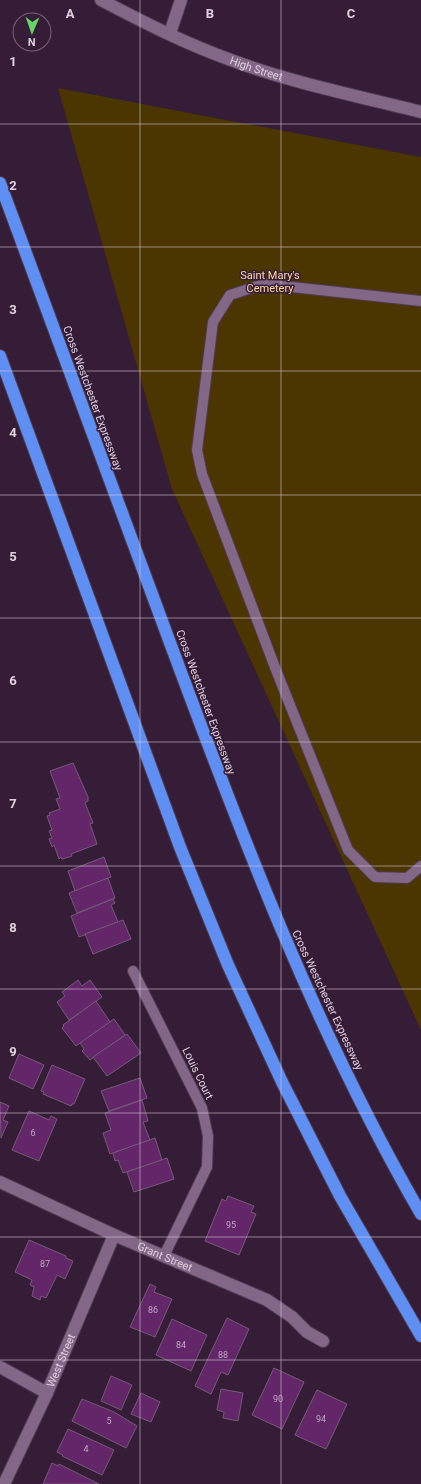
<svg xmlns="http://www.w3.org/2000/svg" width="421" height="1484" font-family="Roboto,sans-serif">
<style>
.green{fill:#4b3601}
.building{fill:#622669;stroke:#755a77}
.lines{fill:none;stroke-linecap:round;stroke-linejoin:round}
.lane-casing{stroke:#4f3b51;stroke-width:12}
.street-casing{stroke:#4f3b51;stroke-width:14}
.secondary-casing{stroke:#4f3b51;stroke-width:14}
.highway-casing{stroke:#4f3b51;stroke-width:14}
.lane{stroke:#836786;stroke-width:10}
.street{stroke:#836786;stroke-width:12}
.secondary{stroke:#836786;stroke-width:12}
.highway{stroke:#608ff3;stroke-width:12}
.grid{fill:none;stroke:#e0d0e1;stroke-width:1;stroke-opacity:0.55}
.labels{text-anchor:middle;stroke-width:3;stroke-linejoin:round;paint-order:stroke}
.number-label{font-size:9px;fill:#c0a6c3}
.street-label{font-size:11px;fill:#e0d0e1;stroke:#351d37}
.park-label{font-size:11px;fill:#ffdc98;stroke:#351d37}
.grid-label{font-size:13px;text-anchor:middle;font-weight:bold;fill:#e0d0e1;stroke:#351d37;stroke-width:3;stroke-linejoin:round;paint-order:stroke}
</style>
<rect width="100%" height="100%" fill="#351d37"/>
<polygon class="green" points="58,88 421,157 421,1030 172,489"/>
<g class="building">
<polygon points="73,763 88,797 88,801 85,803 93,823 90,824 97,844 71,854 72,856 62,859 61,857 59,859 54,845 52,847 49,839 52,838 49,831 52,830 47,816 50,815 49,813 60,809 56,799 60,798 50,771"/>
<polygon points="104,857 111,877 75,891 68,871"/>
<polygon points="108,878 115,898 77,913 69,893"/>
<polygon points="113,899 115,903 111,905 118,922 79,937 71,916"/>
<polygon points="123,920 131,939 93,954 85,934"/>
<polygon points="78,980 82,986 90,980 102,997 69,1020 57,1002 65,996 62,992"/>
<polygon points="96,1001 110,1022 76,1046 62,1028 64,1026 63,1025"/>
<polygon points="114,1019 125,1035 90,1060 82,1051 84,1049 80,1043"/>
<polygon points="127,1034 141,1053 107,1076 93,1057"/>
<polygon points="19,1054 44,1065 33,1089 9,1078"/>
<polygon points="52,1065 85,1079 74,1104 72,1104 71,1106 43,1094 44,1092 41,1091"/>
<polygon points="140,1078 147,1098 109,1111 101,1091"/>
<polygon points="142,1100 148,1121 143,1122 150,1140 110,1154 103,1133 111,1130 105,1113"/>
<polygon points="0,1102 9,1106 3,1120 8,1122 1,1138"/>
<polygon points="29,1111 49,1120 51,1116 57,1119 39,1161 12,1150"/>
<polygon points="155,1138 162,1160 123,1173 118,1160 115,1161 113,1153"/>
<polygon points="167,1158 174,1179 134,1192 127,1172"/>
<polygon points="228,1196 254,1206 251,1212 256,1214 239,1255 205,1241 222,1199 226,1201"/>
<polygon points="29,1240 66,1256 66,1258 73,1261 65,1279 57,1275 46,1298 41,1296 40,1300 32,1296 34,1287 30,1285 32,1280 15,1272"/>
<polygon points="150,1284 156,1287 154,1292 172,1299 155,1337 130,1327"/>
<polygon points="227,1318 249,1329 228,1375 221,1372 211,1394 195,1386"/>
<polygon points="172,1319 207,1335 191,1371 156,1355"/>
<polygon points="274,1368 304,1382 282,1429 252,1415"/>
<polygon points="111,1376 132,1385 121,1410 101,1401"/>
<polygon points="221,1389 243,1393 238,1421 223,1418 224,1412 217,1410"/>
<polygon points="317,1390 347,1404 326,1449 295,1435"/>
<polygon points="141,1393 160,1402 151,1422 131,1414"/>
<polygon points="82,1399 114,1412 137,1426 126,1448 72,1421"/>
<polygon points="68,1429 114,1450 102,1475 62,1456 63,1455 57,1452"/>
<polygon points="52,1463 58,1466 59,1464 99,1484 43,1484"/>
</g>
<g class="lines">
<g class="lane-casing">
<g id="lane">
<polyline points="421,301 264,284 230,295 213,322 197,450 202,474 276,670 348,850 375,877 407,878 421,866"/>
<polyline points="133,971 202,1108 208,1136 207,1167 164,1256"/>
</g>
</g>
<g class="street-casing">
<g id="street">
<polyline points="170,33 181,0"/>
<path id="s1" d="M 0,1182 L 114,1235 L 267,1300 L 292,1317 L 307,1332 L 323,1341"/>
<polyline points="0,1367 47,1393"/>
<path id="s2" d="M 4,1484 L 47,1393 L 114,1235"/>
</g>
</g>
<g class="secondary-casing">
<g id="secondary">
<path id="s3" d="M 101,0 C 143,22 186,44 231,60 C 292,83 358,96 421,112"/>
</g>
</g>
<g class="highway-casing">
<g id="highway">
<path d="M 0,183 C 56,336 113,488 169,640 C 242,837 316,1033 421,1214"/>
<polyline points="0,356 180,847 228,965 282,1082 340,1196 421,1336"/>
</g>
</g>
<use href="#lane" class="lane"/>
<use href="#street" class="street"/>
<use href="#secondary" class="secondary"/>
<use href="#highway" class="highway"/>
</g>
<path class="grid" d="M 140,0 L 140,1484M 281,0 L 281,1484M 0,124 L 421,124M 0,247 L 421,247M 0,371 L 421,371M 0,495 L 421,495M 0,618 L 421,618M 0,742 L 421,742M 0,866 L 421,866M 0,989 L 421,989M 0,1113 L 421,1113M 0,1237 L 421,1237M 0,1360 L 421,1360"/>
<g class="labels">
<g class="number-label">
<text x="33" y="1136">6</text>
<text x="231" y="1228">95</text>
<text x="45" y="1267">87</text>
<text x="153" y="1313">86</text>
<text x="181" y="1348">84</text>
<text x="223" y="1358">88</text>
<text x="278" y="1402">90</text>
<text x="321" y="1422">94</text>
<text x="109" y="1424">5</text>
<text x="86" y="1452">4</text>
</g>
<g class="street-label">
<text dy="4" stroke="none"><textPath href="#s3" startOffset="170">High Street</textPath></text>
<text transform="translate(93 398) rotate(70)" y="4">Cross Westchester Expressway</text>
<text transform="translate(206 702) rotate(70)" y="4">Cross Westchester Expressway</text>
<text transform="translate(328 1000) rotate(65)" y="4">Cross Westchester Expressway</text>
<text transform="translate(198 1073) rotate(64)" y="4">Louis Court</text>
<text dy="4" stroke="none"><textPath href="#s1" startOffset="181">Grant Street</textPath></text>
<text dy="4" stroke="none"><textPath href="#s2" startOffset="136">West Street</textPath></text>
</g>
<g class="park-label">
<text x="270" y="279">Saint Mary's<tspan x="270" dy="13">Cemetery</tspan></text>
</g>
</g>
<g class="grid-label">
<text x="70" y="18">A</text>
<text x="210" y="18">B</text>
<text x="351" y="18">C</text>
<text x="13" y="66">1</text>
<text x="13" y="190">2</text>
<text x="13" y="314">3</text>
<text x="13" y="437">4</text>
<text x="13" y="561">5</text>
<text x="13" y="685">6</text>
<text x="13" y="808">7</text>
<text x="13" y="932">8</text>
<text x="13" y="1056">9</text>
</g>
<g transform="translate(32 32) rotate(182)"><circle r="19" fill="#351d37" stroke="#79657b"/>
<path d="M0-3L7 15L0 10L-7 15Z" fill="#66d466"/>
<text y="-6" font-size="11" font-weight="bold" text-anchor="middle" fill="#e0d0e1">N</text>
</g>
</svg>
